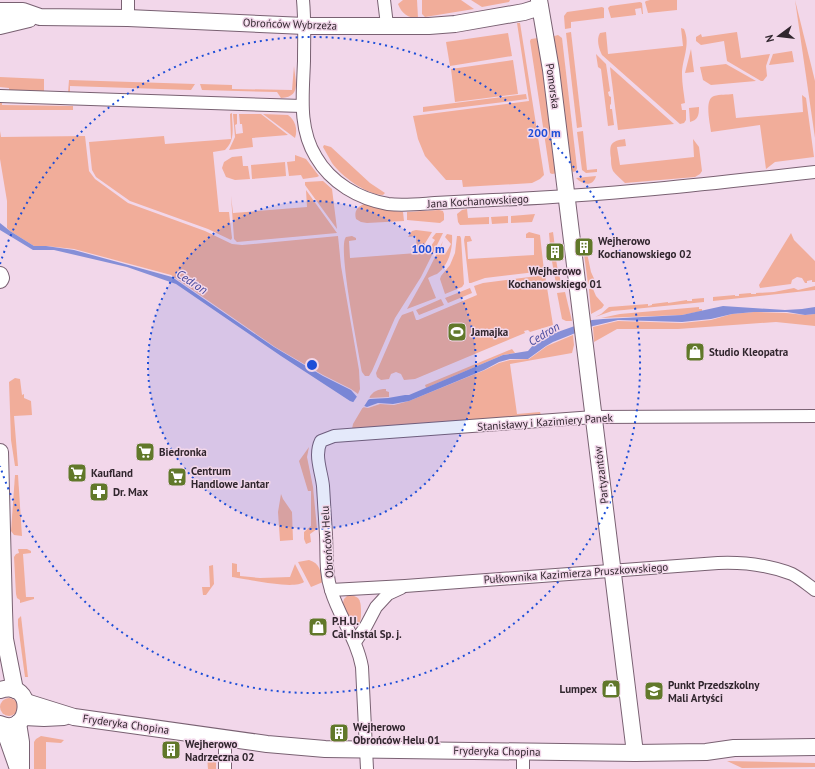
<svg xmlns="http://www.w3.org/2000/svg" width="815" height="769" font-family="'PT Sans',sans-serif">
<style>
.green{fill:#f1ad9a}
.water{fill:#868fd7}
.pier{fill:#f2d7ea}
.lines{fill:none;stroke-linecap:round;stroke-linejoin:round}
.street-casing{stroke:#796172;stroke-width:14}
.secondary-casing{stroke:#796172;stroke-width:18}
.street{stroke:#fff;stroke-width:12}
.secondary{stroke:#fff;stroke-width:16}
.ring{fill:none;stroke:#1d4ed8;stroke-width:2;stroke-dasharray:2 4}
.labels{text-anchor:middle;stroke-width:3;stroke-linejoin:round;paint-order:stroke}
.street-label{font-size:11px;fill:#31262e;stroke:#f2d7ea}
.poi-label{font-size:11px;font-weight:bold;fill:#31262e;stroke:#f2d7ea;text-anchor:start}
.water-label{font-size:12px;font-style:italic;fill:#43479c;stroke:#f2d7ea}
.centre{fill:#1d4ed8;stroke:#f2d7ea;stroke-width:2}
.ring-label{font-size:12px;text-anchor:middle;font-weight:bold;fill:#1d4ed8;stroke:#f2d7ea;stroke-width:3;stroke-linejoin:round;paint-order:stroke}
</style>
<rect width="100%" height="100%" fill="#f2d7ea"/>
<g class="green">
<path d="M 403,0 L 417,0 L 418,18 C 408,18 402,14 398,4 Z"/>
<polygon points="422,0 461,0 474,9 425,17 422,14"/>
<polygon points="471,0 510,0 509,2 482,7"/>
<polygon points="650,0 677,0 677,10 648,13 645,2 646,1"/>
<polygon points="795,0 815,81 815,138"/>
<polygon points="640,2 642,3 643,14 642,14 641,8 635,9 636,15 611,18 608,8 610,6"/>
<polygon points="602,7 604,8 604,18 571,22 571,28 565,29 564,16 567,12"/>
<polygon points="517,23 520,23 544,175 540,179 532,183 463,187 462,180 446,180 425,156 418,139 413,116 529,101"/>
<path d="M 681,28 L 684,29 C 691,45 682,59 682,74 C 682,84 684,94 685,103 L 681,104 L 682,110 L 686,110 L 686,120 L 684,123 L 680,124 L 602,55 C 599,49 596,39 600,33 L 606,32 L 608,54 L 683,46 Z"/>
<polygon points="571,32 582,127 577,128 566,33"/>
<polygon points="737,32 741,58 770,54 766,66 767,76 763,81 761,81 727,61 724,41 701,45 696,41 696,37 701,34 702,37"/>
<polygon points="508,33 512,56 450,66 446,42"/>
<polygon points="558,35 562,38 577,168 576,171 573,172 570,165 551,37"/>
<polygon points="538,38 558,173 552,174 550,173 530,41 531,39"/>
<polygon points="691,49 694,72 685,73"/>
<polygon points="792,51 794,62 769,65 773,54"/>
<polygon points="596,54 606,64 610,91 608,92 609,96 611,97 611,104 610,105 610,109 612,109 614,125 608,126 601,69 598,67"/>
<polygon points="513,60 518,94 455,102 451,69"/>
<polygon points="726,64 756,81 711,85 703,80 700,67"/>
<path d="M 294,66 C 295,80 302,97 281,98 L 277,92 L 202,90 L 200,84 L 232,85 L 232,89 L 292,90 Z"/>
<polygon points="610,67 674,124 618,130"/>
<polygon points="0,77 44,79 44,92 9,91 9,88 0,87"/>
<polygon points="69,80 195,84 191,90 70,86 70,93 68,93"/>
<polygon points="526,94 527,99 423,112 423,107"/>
<path d="M 733,94 L 736,118 L 803,112 L 802,95 L 806,98 L 814,157 L 775,162 L 766,169 L 760,125 L 711,132 C 710,123 704,99 714,96 C 720,94 727,95 733,94 Z"/>
<polygon points="0,102 2,102 2,105 73,106 73,110 0,110"/>
<path d="M 699,107 C 699,115 698,120 690,122 L 689,108 Z"/>
<path d="M 232,113 C 232,127 236,140 225,150 L 213,152 L 219,212 L 229,212 L 232,238 L 231,240 L 208,229 L 130,201 L 96,177 L 92,170 L 89,142 L 164,136 L 165,144 L 231,139 L 230,114 Z"/>
<polygon points="233,114 237,114 237,124 235,125 236,134 243,133 242,124 240,124 239,114 261,114 288,135 252,138 253,147 229,150 235,137"/>
<path d="M 263,114 L 288,115 C 295,120 298,129 295,138 Z"/>
<polygon points="0,131 1,137 85,136 89,171 95,179 128,203 205,231 232,244 242,245 338,236 341,266 359,370 360,389 358,394 351,389 323,375 275,347 171,275 74,249 46,246 34,246 10,231 7,228 7,201 0,159"/>
<polygon points="583,131 587,170 597,169 597,172 586,173 582,170 577,132"/>
<path d="M 625,139 L 626,146 L 617,147 L 620,165 L 694,157 L 693,139 L 699,147 L 702,171 L 700,174 L 695,177 L 625,183 C 621,179 616,175 613,171 C 611,167 611,162 611,158 C 609,144 611,141 625,139 Z"/>
<path d="M 324,145 L 331,147 L 370,183 L 385,193 L 383,195 C 367,195 341,176 332,163 C 329,158 326,152 323,147 Z"/>
<polygon points="295,155 306,159 319,176 317,177 303,179 301,175 289,176 287,162 295,161"/>
<polygon points="242,156 243,166 248,166 250,179 235,180 226,177 222,168 224,162 232,157"/>
<polygon points="285,162 286,176 252,179 251,165"/>
<path d="M 596,176 C 593,187 583,185 576,178 Z"/>
<polygon points="323,181 332,189 337,229 305,185 305,182"/>
<polygon points="306,190 337,233 237,242 234,239 231,196 233,213 307,207"/>
<path d="M 364,204 L 385,210 L 403,212 L 404,221 L 367,223 L 361,222 L 356,219 C 354,211 357,207 364,204 Z"/>
<polygon points="467,209 468,218 489,217 489,224 460,225 458,222 457,214 462,210"/>
<polygon points="439,210 443,211 444,214 444,220 440,223 407,220 407,212"/>
<polygon points="535,214 532,222 511,223 511,216"/>
<polygon points="508,216 508,223 492,224 491,217"/>
<path d="M 416,230 L 432,232 L 424,245 L 429,249 L 435,240 L 432,238 L 436,233 L 443,233 L 421,277 L 395,318 L 372,371 L 369,376 L 365,376 L 362,372 C 359,353 337,246 346,237 L 352,236 L 356,238 L 356,240 L 349,241 L 350,258 L 417,253 L 416,236 L 408,237 L 412,231 Z"/>
<polygon points="529,232 540,235 544,271 485,278 471,283 469,283 464,240 465,236 470,236 472,241 467,242 468,259 534,255 534,238 526,238 526,234"/>
<path d="M 553,232 C 556,251 555,270 564,288 L 557,289 L 551,256 L 549,233 Z"/>
<polygon points="791,233 794,240 815,261 815,282 812,282 812,280 807,281 807,283 805,283 802,278 797,277 792,280 791,284 760,288 759,285"/>
<path d="M 447,234 L 452,235 C 453,248 449,265 437,274 C 434,275 431,276 428,278 L 436,298 L 407,309 L 426,275 L 443,241 L 440,250 L 446,253 L 451,244 L 445,237 Z"/>
<polygon points="457,236 460,236 461,238 464,284 462,287 445,294 440,279 441,276 450,265 455,253"/>
<polygon points="587,253 591,272 596,283 588,284 584,254"/>
<polygon points="545,275 553,325 530,332 528,330 524,331 525,333 415,379 404,380 401,374 396,372 391,374 389,379 381,380 377,377 376,373 399,320 402,315 413,311 416,320 418,320 477,295 474,286 483,283"/>
<polygon points="815,286 815,290 713,301 713,297 735,295 735,296 739,296 739,294 751,293 751,294 756,294 756,293 774,292 794,288 798,290"/>
<polygon points="470,288 472,293 448,303 445,298"/>
<polygon points="589,289 593,289 596,296 604,305 602,308 591,314"/>
<polygon points="565,292 572,321 566,321 562,319 557,293"/>
<polygon points="704,298 704,302 624,310 612,311 595,317 601,314 609,307 648,304 648,306 652,305 652,304 668,302 668,303 687,300 687,301 692,301 692,299"/>
<polygon points="441,299 444,305 419,315 416,310"/>
<polygon points="699,307 699,309 702,309 702,311 682,315 601,318 620,314"/>
<polygon points="754,312 786,313 805,315 815,314 815,326 776,322 678,329 617,329 594,342 593,327 618,321 682,323 711,320 732,314"/>
<polygon points="573,335 574,345 572,353 510,364 517,414 540,412 541,415 352,429 353,424 363,407 368,408 380,404 394,405 409,401 485,370 499,363 510,360 529,359 547,346"/>
<polygon points="512,349 515,353 503,355 426,388 425,385"/>
<polygon points="15,378 20,379 22,395 24,394 24,398 31,401 32,415 14,416 18,466 15,466 11,440 9,382"/>
<path d="M 386,389 L 386,391 L 389,392 L 389,397 L 369,398 C 373,391 378,389 386,389 Z"/>
<polygon points="309,447 307,457 313,487 317,529 310,534 311,542 306,544 304,539 304,532 311,526 311,491 308,491 299,461"/>
<polygon points="15,475 18,475 22,536 14,535 11,531"/>
<polygon points="281,494 283,499 292,512 293,540 280,541 278,512"/>
<polygon points="18,549 27,549 31,551 31,553 23,554 26,597 34,597 34,599 20,603 20,600 17,598 16,594 14,557 16,554 19,553"/>
<path d="M 309,560 C 320,563 321,572 323,582 L 311,587 L 298,562 Z"/>
<path d="M 232,563 L 237,564 L 237,572 L 240,572 L 240,576 L 260,578 L 290,577 L 295,564 L 304,582 C 294,590 247,579 232,577 Z"/>
<polygon points="213,565 214,584 206,595 203,595 202,587 210,587 209,566"/>
<path d="M 347,596 C 360,594 361,601 361,612 C 361,617 361,621 358,625 L 354,626 L 351,624 L 343,603 L 344,599 Z"/>
<polygon points="21,616 28,677 25,677 18,625 18,619"/>
<circle cx="9" cy="707" r="9"/>
<polygon points="41,736 64,740 61,743 46,742 46,769 34,769 34,742 36,739"/>
<polygon points="207,756 216,757 216,769 208,769"/>
<polygon points="727,761 815,763 815,767 742,768"/>
</g>
<polygon class="water" points="0,223 10,231 34,246 46,246 74,250 172,277 274,347 323,376 351,390 358,398 364,401 370,399 388,398 405,395 409,395 503,355 528,351 534,344 549,335 592,320 603,319 682,315 723,306 785,310 802,309 815,307 815,314 805,315 787,312 754,312 732,314 711,319 682,322 618,320 593,326 553,342 546,346 528,359 510,359 499,362 484,370 409,401 393,404 378,403 367,407 350,401 281,356 176,284 127,267 54,250 33,250 0,230"/>
<polygon class="pier" points="358,395 365,399 370,397 363,408 352,404"/>
<g class="lines">
<g class="street-casing">
<g id="street">
<path d="M 303,0 C 305,21 304,41 304,61 C 303,94 298,128 316,157 C 331,183 359,199 388,204 C 403,206 420,204 435,203 C 455,202 474,201 493,200 C 601,196 708,184 815,172"/>
<polyline points="384,0 387,25"/>
<polyline points="128,18 128,0"/>
<polyline points="0,96 302,106"/>
<path d="M 331,590 L 405,586 L 718,563 C 743,562 769,565 792,574 C 800,578 808,585 815,590"/>
<polyline points="355,642 366,626 376,607 388,594 401,588"/>
<polyline points="225,769 225,738"/>
<path d="M 367,769 L 362,667 C 357,639 339,617 331,590 C 325,572 327,554 326,535 C 325,519 324,502 323,486 C 322,476 318,465 318,455 C 318,450 319,445 321,441 L 334,436 L 594,417 L 815,416"/>
<polyline points="523,769 523,752"/>
</g>
</g>
<g class="secondary-casing">
<g id="secondary">
<polyline points="539,0 551,70 635,753"/>
<polyline points="0,11 23,11 40,17 128,18 305,26 429,26 455,24 524,12 540,7"/>
<polyline points="0,26 29,19"/>
<polyline points="0,275 1,278 0,280"/>
<polyline points="0,452 4,610 5,639 15,690"/>
<path d="M 0,690 C 37,679 31,738 0,724"/>
<polyline points="26,702 74,717 267,744 325,749 635,753 706,752 734,748 815,747"/>
<polyline points="24,717 44,718 64,717"/>
<polyline points="18,723 21,742 21,769"/>
<polyline points="3,726 17,766"/>
</g>
</g>
<use href="#street" class="street"/>
<use href="#secondary" class="secondary"/>
</g>
<circle cx="312" cy="365" r="164" fill="#1d4ed8" fill-opacity=".12"/>
<g class="ring">
<circle cx="312" cy="365" r="164"/>
<path d="M0 264A328 328 0 1 1 0 466"/>
</g>
<defs>
<g id="building-square" transform="scale(1)"><rect x="-9" y="-9" width="18" height="18" rx="4" fill="#61782a" stroke="#f2d7ea"/><path d="M-4-6H4V6H1V3H-1V6H-4ZM-2.5-4.3h1.7v1.8h-1.7ZM.8-4.3h1.7v1.8H.8ZM-2.5-1h1.7V.8h-1.7ZM.8-1h1.7V.8H.8Z" fill="#fff"/></g>
<g id="stadium-square" transform="scale(1)"><rect x="-9" y="-9" width="18" height="18" rx="4" fill="#61782a" stroke="#f2d7ea"/><path d="M0-5a6.5 5 0 1 0 0 10a6.5 5 0 1 0 0-10ZM-3.5-1.8h7v3.6h-7Z" fill="#fff"/></g>
<g id="shop-square" transform="scale(1)"><rect x="-9" y="-9" width="18" height="18" rx="4" fill="#61782a" stroke="#f2d7ea"/><path d="M-5-2.5h2.3a2.7 3.5 0 0 1 5.4 0H5L5.5 6h-11ZM-1.5-2.5h3a1.5 2.3 0 0 0-3 0Z" fill="#fff"/></g>
<g id="supermarket-square" transform="scale(1)"><rect x="-9" y="-9" width="18" height="18" rx="4" fill="#61782a" stroke="#f2d7ea"/><path d="M-6-5.5h2.5l.6 2H6L4.5 2H-2.5L-4.4-4H-6ZM-1.5 3.2a1.3 1.3 0 1 0 .1 0ZM3 3.2a1.3 1.3 0 1 0 .1 0Z" fill="#fff"/></g>
<g id="pharmacy-square" transform="scale(1)"><rect x="-9" y="-9" width="18" height="18" rx="4" fill="#61782a" stroke="#f2d7ea"/><path d="M-2-6h4v4h4v4h-4v4h-4v-4h-4v-4h4Z" fill="#fff"/></g>
<g id="school-square" transform="scale(1)"><rect x="-9" y="-9" width="18" height="18" rx="4" fill="#61782a" stroke="#f2d7ea"/><path d="M0-5L7-2L0 1L-7-2ZM-4 1L0 2.5L4 1V4Q0 6-4 4Z" fill="#fff"/></g>
</defs>
<g fill-rule="evenodd">
<use href="#building-square" x="584" y="247"/>
<use href="#building-square" x="555" y="252"/>
<use href="#stadium-square" x="457" y="332"/>
<use href="#shop-square" x="695" y="352"/>
<use href="#supermarket-square" x="145" y="452"/>
<use href="#supermarket-square" x="77" y="473"/>
<use href="#supermarket-square" x="177" y="477"/>
<use href="#pharmacy-square" x="99" y="492"/>
<use href="#shop-square" x="318" y="627"/>
<use href="#shop-square" x="611" y="689"/>
<use href="#school-square" x="654" y="691"/>
<use href="#building-square" x="339" y="733"/>
<use href="#building-square" x="171" y="750"/>
</g>
<g class="labels">
<g class="street-label">
<text transform="translate(290 24) rotate(2)" y="4">Obrońców Wybrzeża</text>
<text transform="translate(553 86) rotate(82)" y="4">Pomorska</text>
<text transform="translate(478 201) rotate(-3)" y="4">Jana Kochanowskiego</text>
<text transform="translate(545 422) rotate(-4)" y="4">Stanisławy i Kazimiery Panek</text>
<text transform="translate(601 475) rotate(-97)" y="4">Partyzantów</text>
<text transform="translate(327 542) rotate(-94)" y="4">Obrońców Helu</text>
<text transform="translate(576 573) rotate(-4)" y="4">Pułkownika Kazimierza Pruszkowskiego</text>
<text transform="translate(126 724) rotate(8)" y="4">Fryderyka Chopina</text>
<text transform="translate(497 751) rotate(1)" y="4">Fryderyka Chopina</text>
</g>
<g class="poi-label">
<text x="598" y="245">Wejherowo<tspan x="598" dy="13">Kochanowskiego 02</tspan></text>
<text x="555" y="275" text-anchor="middle">Wejherowo<tspan x="555" dy="13">Kochanowskiego 01</tspan></text>
<text x="471" y="336">Jamajka</text>
<text x="709" y="356">Studio Kleopatra</text>
<text x="159" y="456">Biedronka</text>
<text x="191" y="475">Centrum<tspan x="191" dy="13">Handlowe Jantar</tspan></text>
<text x="91" y="477">Kaufland</text>
<text x="113" y="496">Dr. Max</text>
<text x="332" y="625">P.H.U.<tspan x="332" dy="13">Cal-Instal Sp. j.</tspan></text>
<text x="668" y="689">Punkt Przedszkolny<tspan x="668" dy="13">Mali Artyści</tspan></text>
<text x="597" y="693" text-anchor="end">Lumpex</text>
<text x="353" y="731">Wejherowo<tspan x="353" dy="13">Obrońców Helu 01</tspan></text>
<text x="185" y="748">Wejherowo<tspan x="185" dy="13">Nadrzeczna 02</tspan></text>
</g>
<g class="water-label">
<text transform="translate(192 282) rotate(33)" y="4">Cedron</text>
<text transform="translate(544 334) rotate(-31)" y="4">Cedron</text>
</g>
</g>
<circle cx="312" cy="365" r="6" class="centre"/>
<g class="ring-label">
<text x="544" y="137">200 m</text>
<text x="428" y="253">100 m</text>
</g>
<g transform="translate(779 36) rotate(255)" stroke="#f2d7ea" stroke-width="3" paint-order="stroke">
<path d="M0-3L7 15L0 10L-7 15Z" fill="#31262e"/>
<text y="-6" font-size="11" font-weight="bold" text-anchor="middle" fill="#31262e">N</text>
</g>
</svg>
